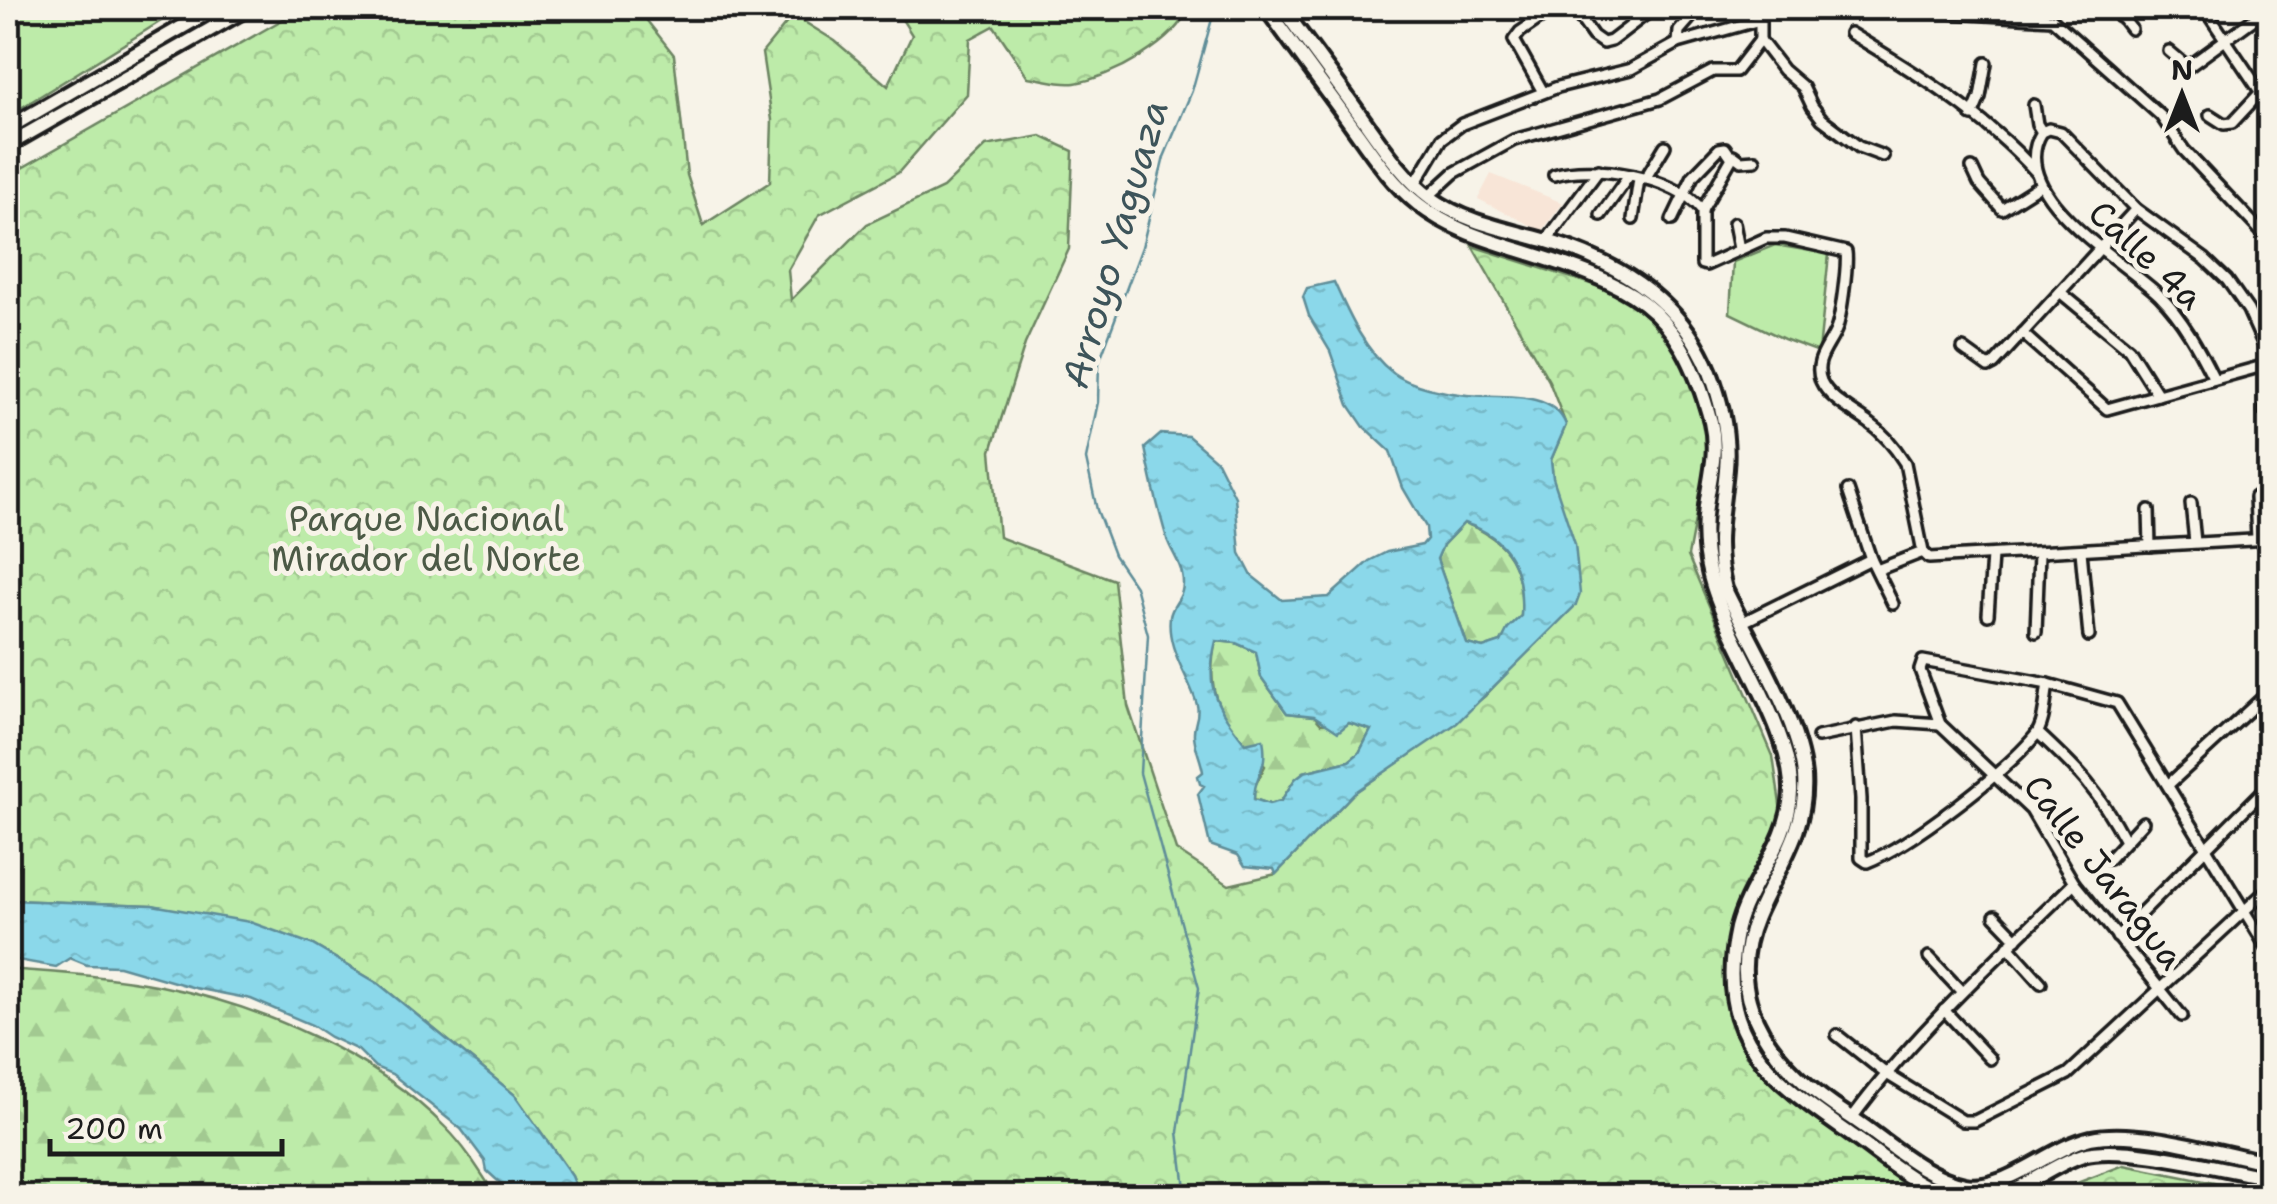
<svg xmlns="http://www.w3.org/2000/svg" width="2277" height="1204" font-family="'Shantell Sans',sans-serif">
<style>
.built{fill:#f8e5d7}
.grass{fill:#bdeba9;stroke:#6c8462;stroke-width:2.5}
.forest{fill:url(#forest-firs);stroke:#6c8462;stroke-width:2.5}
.park{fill:url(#park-crowns);stroke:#6c8462;stroke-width:2.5}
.water{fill:url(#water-ripples);stroke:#5f8d98;stroke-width:2.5;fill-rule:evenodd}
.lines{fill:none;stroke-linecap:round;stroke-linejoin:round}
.stream{stroke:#5f8d98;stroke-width:2.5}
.street-casing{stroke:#1c1c1c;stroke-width:16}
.secondary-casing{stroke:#1c1c1c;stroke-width:20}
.street{stroke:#f7f3e8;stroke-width:9}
.secondary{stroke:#f7f3e8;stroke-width:12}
.labels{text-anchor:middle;stroke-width:10;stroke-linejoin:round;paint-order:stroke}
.street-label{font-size:35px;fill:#1c1c1c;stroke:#f7f3e8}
.park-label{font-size:35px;fill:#4c5a46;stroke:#f7f3e8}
.water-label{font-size:38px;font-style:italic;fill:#3d545a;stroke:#f7f3e8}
</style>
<defs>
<pattern id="forest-firs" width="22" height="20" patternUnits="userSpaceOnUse" patternTransform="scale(2.5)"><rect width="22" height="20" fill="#bdeba9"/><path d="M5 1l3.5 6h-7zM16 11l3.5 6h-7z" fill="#a2c991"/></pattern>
<pattern id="park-crowns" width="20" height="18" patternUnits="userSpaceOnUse" patternTransform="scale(2.5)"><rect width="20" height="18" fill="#bdeba9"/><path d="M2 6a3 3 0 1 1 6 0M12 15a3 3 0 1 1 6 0" fill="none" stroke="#a2c991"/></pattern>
<pattern id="water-ripples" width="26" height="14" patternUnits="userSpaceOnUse" patternTransform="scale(2.5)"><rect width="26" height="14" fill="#8bd8ea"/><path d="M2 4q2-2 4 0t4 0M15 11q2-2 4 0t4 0" fill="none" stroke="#77b9c8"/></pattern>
</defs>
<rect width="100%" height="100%" fill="#f7f3e8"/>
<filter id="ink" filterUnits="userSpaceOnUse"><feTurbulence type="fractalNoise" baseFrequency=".01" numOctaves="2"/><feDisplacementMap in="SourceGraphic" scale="20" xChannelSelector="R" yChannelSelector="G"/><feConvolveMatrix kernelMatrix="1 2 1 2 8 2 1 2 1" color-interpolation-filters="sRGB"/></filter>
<g filter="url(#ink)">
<polygon class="built" points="1491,174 1563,203 1542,231 1478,199"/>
<g class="grass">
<polygon points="8,8 182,8 8,116"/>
<polygon points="1775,245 1829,254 1819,352 1784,339 1730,313 1733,262"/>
</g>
<g class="forest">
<path d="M 1464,523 C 1509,539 1524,569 1521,616 L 1509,628 L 1501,642 L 1483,648 L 1467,644 L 1437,559 L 1443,545 Z"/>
<path d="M 1216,641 L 1236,643 L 1256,652 L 1261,677 L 1287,713 L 1314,716 L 1321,724 L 1349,723 L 1371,730 L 1359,753 L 1349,761 L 1304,772 L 1295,779 L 1281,801 L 1269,804 L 1254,799 L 1254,788 L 1265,766 C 1227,723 1202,701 1216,641 Z"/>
<path d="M 8,969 C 58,973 111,976 161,986 C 261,1006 374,1054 446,1128 C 466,1148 481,1173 496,1196 L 8,1196 Z"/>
</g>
<g class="park">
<path d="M 303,8 L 637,8 L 674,55 L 687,175 L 703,225 L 770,182 L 772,120 L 762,53 L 793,15 L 835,41 L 888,86 L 912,35 L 895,8 L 1188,8 C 1176,42 1111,78 1075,83 C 1061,85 1043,79 1028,77 L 994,26 L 970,39 L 967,94 L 898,173 L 819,215 L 788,270 L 791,300 L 867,224 L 943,188 L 986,146 L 1041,136 L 1073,151 L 1069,249 L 1025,344 L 991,451 L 999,537 L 1114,580 L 1128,706 L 1176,850 L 1229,885 L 1276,874 L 1354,793 L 1412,753 L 1485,696 L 1522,656 L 1553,478 L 1551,460 L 1566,425 L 1549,381 L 1472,246 L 1616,292 L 1651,315 L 1686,361 L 1709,446 L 1688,556 L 1773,756 L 1783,825 L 1739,920 L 1725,996 L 1746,1056 L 1799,1103 L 1927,1196 L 580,1196 L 572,1176 L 515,1095 L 379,984 L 311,944 L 152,905 L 8,900 L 8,176 Z"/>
<polygon points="2124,1165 2269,1194 2269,1196 2043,1196"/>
</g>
<g class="water">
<path d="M 1334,282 C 1348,313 1365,352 1393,373 C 1410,386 1446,393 1467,395 C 1498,398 1553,389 1566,425 L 1551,460 L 1553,478 L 1575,544 L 1580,594 L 1576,605 L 1457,723 L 1354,793 L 1276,874 L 1274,869 L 1245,866 L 1238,855 L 1210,845 L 1198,794 L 1204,786 L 1200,784 L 1198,776 L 1203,772 C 1201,759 1195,749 1194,735 C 1193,724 1200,717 1197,705 C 1189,676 1166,649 1170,617 C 1172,602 1187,598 1182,574 C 1180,562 1171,551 1167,539 C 1158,509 1151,478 1145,448 L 1161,434 L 1188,436 L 1217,461 L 1235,497 L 1240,553 L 1252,576 L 1282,600 L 1329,597 L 1369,561 L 1387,552 L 1422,545 L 1427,539 L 1426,527 L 1403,488 L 1390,451 L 1364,427 L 1349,405 L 1330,351 L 1309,316 L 1303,297 L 1307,288 ZM 1464,523 C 1509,537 1524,570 1521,616 L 1508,628 L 1501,642 L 1483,648 L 1467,644 L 1437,559 L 1443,545 ZM 1216,641 L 1236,643 L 1256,652 L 1261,677 L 1287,713 L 1314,716 L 1338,732 L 1349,723 L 1371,730 L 1359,753 L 1349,761 L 1304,772 L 1295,779 L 1281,801 L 1269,804 L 1254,799 C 1254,772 1269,772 1263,739 L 1245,743 C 1216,706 1204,688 1216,641 Z"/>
<polygon points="8,900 152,905 250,922 311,944 379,984 515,1095 572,1176 580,1196 509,1196 508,1190 487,1171 485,1161 461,1129 392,1074 375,1067 358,1050 330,1037 312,1025 251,999 195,988 119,966 87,965 70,958 56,967 18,960 8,963"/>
</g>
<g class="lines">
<polyline class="stream" points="1186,1196 1178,1132 1199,988 1140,773 1148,635 1135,586 1114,555 1097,510 1086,459 1098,402 1099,362 1142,247 1164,157 1192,91 1215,8"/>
<g class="street-casing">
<g id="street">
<polyline points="1573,8 1593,36 1603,43 1611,41 1654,8"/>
<polyline points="1754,8 1760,20 1760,40"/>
<polyline points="1923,8 1933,12 2052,19 2161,116 2184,150 2270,241"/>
<polyline points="2115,8 2131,29"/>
<polyline points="2204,8 2270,106"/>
<polyline points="2120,17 2138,10 2170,8"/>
<path d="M 1850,33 C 1915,72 1985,115 2036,172"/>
<polyline points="1760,40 1783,70 1803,87 1812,106 1822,119 1859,147 1883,156"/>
<polyline points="1678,43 1679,31 1699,8"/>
<polyline points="2169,51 2188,67 2269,8"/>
<polyline points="1543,92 1514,40 1520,32 1555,8"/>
<polyline points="2034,105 2037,124 2042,132"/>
<polyline points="2210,115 2224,124 2232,123 2260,93"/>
<polyline points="1972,116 1980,97 1986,63"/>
<polyline points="2042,132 2049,129 2061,132 2136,209 2205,259 2227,280 2248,310 2270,359"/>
<path d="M 2042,132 C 2003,194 2124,261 2159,295 C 2183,319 2199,349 2214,379"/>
<polyline points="1733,155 1741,161 1755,160"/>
<polyline points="1972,168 1979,183 2002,209 2040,185"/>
<path d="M 1554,175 C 1592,163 1677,177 1702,210 L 1702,264 L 1706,265 L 1766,238 L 1785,238 L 1846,252 C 1848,265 1841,318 1836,330 C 1829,347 1813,361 1821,381 C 1829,399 1853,411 1868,422 C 1884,433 1895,447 1905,463 L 1923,552 L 1929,558 L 2270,539"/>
<polyline points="1645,179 1665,146"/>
<polyline points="1415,184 1442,139 1462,124 1558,87 1631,69 1678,43 1760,20"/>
<polyline points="1429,196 1454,173 1514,140 1660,99 1713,71 1736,71 1760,40"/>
<polyline points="1601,215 1628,177"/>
<polyline points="1633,219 1639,179"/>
<polyline points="1672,220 1693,176 1719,149 1725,148 1732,158 1702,210"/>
<polyline points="1734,223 1739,249"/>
<polyline points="1546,241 1599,170"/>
<polyline points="2060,292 2129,349 2158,395"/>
<polyline points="2022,333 2107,409 2270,364"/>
<polyline points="1963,349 1988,367 1994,364 2136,209"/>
<polyline points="2264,411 2270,410"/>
<polyline points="1848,490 1871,559 1893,604"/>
<polyline points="2255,497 2257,539"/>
<polyline points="2191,503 2195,542"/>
<polyline points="2149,510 2150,546"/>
<polyline points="2081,551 2089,636"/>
<polyline points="1877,570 1923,552"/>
<polyline points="1988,615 1992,556"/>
<polyline points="1741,623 1871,559"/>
<polyline points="2036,632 2039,554"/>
<path d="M 1856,727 L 1861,799 L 1861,858 L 1867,862 C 1910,846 2005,772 2035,736 C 2045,724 2045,699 2048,684"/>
<path d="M 2038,733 C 2080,772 2098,790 2125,841"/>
<polyline points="1818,737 1896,721 1940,724"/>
<polyline points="2168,785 2270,691"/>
<polyline points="2109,859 2143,822"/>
<polyline points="1995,916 2017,939"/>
<polyline points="2117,937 2270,784"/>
<polyline points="2008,946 2041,983"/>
<polyline points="1929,957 1961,991"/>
<polyline points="1944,1010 1990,1059"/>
<polyline points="2182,1016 2074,883 2031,810 1940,724 1920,670 1923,661 2048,684 2117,703 2270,953"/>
<polyline points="1837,1035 1885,1073 1963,1121 1975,1121 2068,1074 2270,887"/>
<path d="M 1852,1118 C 1916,1031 1997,959 2074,883"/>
</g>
</g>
<g class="secondary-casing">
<g id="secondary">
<path d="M 1266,8 C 1293,45 1321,83 1348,120 C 1370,150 1389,181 1418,204 C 1447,227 1481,238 1516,249 C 1628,284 1678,299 1711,422 C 1718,452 1710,477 1706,506 C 1703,529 1704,553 1710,576 C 1727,642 1793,728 1791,792 C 1789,845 1749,880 1737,928 C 1712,1042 1776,1082 1857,1139 C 1886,1160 1915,1185 1949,1196"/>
<path d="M 1282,8 C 1307,42 1333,77 1358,112 C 1380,142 1401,176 1431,198 C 1466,223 1505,229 1544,240 C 1616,261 1681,300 1710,372 C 1722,403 1729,436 1726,469 C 1722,513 1713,544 1725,589 C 1750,642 1799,719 1804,776 C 1808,831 1776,869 1756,917 C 1719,1005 1780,1072 1849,1116 C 1885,1139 1923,1177 1965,1185 C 2005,1192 2050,1147 2091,1138 C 2139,1128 2220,1153 2270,1163"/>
<polyline points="8,128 215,8"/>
<polyline points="8,145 248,8"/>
<path d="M 1998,1196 C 2028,1187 2052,1165 2083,1155 C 2122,1143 2225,1170 2270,1178"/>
</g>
</g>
<use href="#street" class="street"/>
<use href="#secondary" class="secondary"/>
</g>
</g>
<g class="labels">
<g class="street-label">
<text transform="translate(2146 255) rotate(43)" y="12">Calle 4a</text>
<text transform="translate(2104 872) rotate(52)" y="12">Calle Jaragua</text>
</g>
<g class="park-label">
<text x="426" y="531">Parque Nacional<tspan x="426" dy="40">Mirador del Norte</tspan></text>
</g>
<g class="water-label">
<text transform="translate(1115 244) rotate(-74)" y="13">Arroyo Yaguaza</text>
</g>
</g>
<rect width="2277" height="1204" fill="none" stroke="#f7f3e8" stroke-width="40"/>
<rect x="20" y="20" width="2237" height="1164" fill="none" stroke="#1c1c1c" stroke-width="4" filter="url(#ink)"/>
<g transform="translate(2182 95)" stroke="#f7f3e8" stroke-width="8" paint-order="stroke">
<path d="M0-8L18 38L0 25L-18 38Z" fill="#1c1c1c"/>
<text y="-15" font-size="28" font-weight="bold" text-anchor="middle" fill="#1c1c1c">N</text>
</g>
<path d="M50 1139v15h232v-15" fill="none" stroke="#1c1c1c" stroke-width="5"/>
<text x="65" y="1139" font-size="30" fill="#1c1c1c" stroke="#f7f3e8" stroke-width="8" paint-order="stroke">200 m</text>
</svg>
